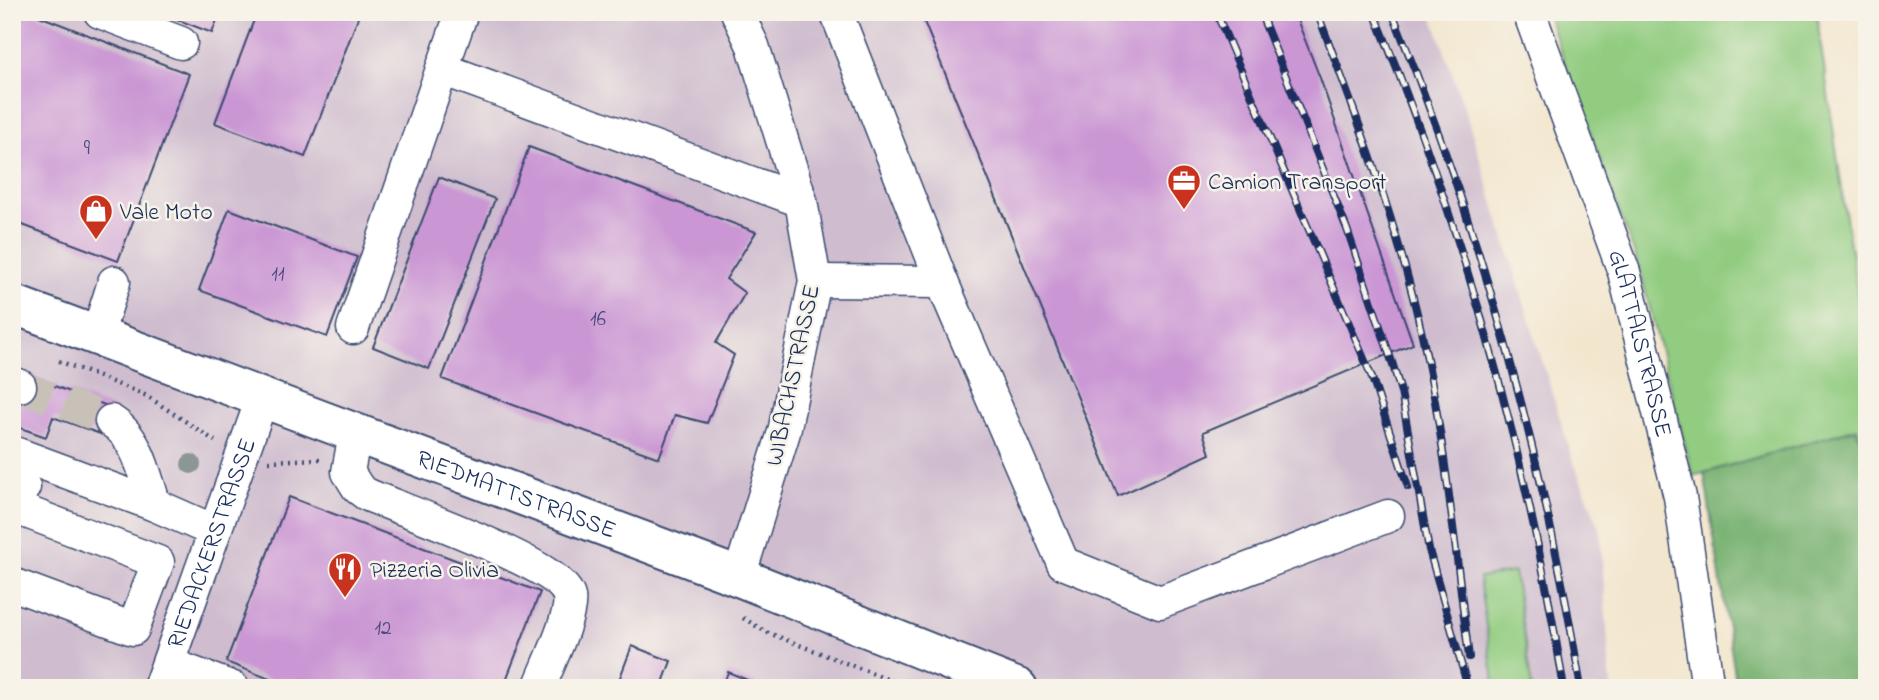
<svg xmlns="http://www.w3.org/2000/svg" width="1879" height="700" font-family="'Indie Flower',sans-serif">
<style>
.industrial{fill:#cfbdcf}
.green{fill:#91cc80;stroke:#567e6f;stroke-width:2}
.forest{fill:#74b06e;stroke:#487066;stroke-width:2}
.building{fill:#ca96d4}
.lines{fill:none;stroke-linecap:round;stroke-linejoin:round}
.minor-tunnel{stroke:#c8c1b8;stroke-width:32;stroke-dasharray:32 16;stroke-linecap:butt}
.minor-casing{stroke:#3b4a6f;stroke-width:35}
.major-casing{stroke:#3b4a6f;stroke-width:42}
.path{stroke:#3b4a6f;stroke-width:4.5;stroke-dasharray:2 5;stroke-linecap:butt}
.minor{stroke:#fff;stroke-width:32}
.major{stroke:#fff;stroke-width:38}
.rail-casing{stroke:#1b2f5e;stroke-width:8}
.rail{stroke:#f7f3e8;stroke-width:5;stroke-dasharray:16;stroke-linecap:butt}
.tree{fill:#8c9795}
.labels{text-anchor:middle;stroke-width:5;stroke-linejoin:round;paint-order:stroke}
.number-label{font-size:21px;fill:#47497c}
.poi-label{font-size:24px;fill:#1b2f5e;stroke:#f7f3e8;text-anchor:start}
.street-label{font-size:24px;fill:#1b2f5e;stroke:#f7f3e8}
</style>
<rect width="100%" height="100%" fill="#f7f3e8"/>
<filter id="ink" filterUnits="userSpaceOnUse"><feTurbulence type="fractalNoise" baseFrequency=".0143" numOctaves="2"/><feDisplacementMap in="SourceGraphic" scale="14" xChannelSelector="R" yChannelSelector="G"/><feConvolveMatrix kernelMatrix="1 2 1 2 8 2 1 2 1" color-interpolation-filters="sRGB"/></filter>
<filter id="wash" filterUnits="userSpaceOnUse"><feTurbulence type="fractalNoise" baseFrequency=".00686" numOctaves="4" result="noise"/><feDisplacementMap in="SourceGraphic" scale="28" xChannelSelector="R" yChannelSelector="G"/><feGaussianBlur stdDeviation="1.57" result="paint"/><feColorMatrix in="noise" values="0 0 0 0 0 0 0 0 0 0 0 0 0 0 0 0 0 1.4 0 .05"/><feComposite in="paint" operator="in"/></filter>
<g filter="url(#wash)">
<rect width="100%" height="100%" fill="#f3e6ce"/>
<polygon class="industrial" points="12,12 1431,12 1463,104 1572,458 1600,529 1611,688 12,688"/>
<g class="green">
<polygon points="1547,12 1816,12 1867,361 1867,450 1857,428 1693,476 1639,266 1548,17 1588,14 1548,16"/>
<polygon points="1514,572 1532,688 1495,688 1479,578"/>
</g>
<polygon class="forest" points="1855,429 1867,455 1867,688 1737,688 1704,473"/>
<g id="blocks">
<g class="building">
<polygon points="12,12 29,12 189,74 118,261 12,221"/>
<polygon points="158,12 220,12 212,33"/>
<polygon points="257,12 360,12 305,157 215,123"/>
<polygon points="920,12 1294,12 1320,78 1413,344 1203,432 1210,454 1118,496"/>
<polygon points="529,147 756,232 726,279 745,293 716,343 734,355 707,423 675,415 659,458 442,379"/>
<polygon points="439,177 495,199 429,369 373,347"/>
<polygon points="229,209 357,257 327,337 199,290"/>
<polygon points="25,375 113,408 103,435 53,417 46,437 12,425 12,409"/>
<polygon points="289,497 540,592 503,688 293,688 226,662"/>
<polygon points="632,646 671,661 661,688 616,688"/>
<polygon points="728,672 767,688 722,688"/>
</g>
</g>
</g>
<g filter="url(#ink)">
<use href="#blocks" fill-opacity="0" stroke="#3b4a6f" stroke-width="2"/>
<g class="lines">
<polyline class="minor-tunnel" points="20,386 111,421"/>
<g class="minor-casing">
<g id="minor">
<polyline points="100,12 181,43"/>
<polyline points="462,12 442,69 801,201"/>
<polyline points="737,12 753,46 801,201 815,281 784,432 739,577"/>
<polyline points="836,12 942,282"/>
<path id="s1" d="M 1529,12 L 1624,272 L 1680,497 L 1708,688"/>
<polyline points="815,281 942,282 1063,563 1160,602 1388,516"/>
<polyline points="353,328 442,69"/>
<polyline points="97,336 114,282"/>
<polyline points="12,383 20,386"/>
<path d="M 111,421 C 138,437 145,476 155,505"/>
<path d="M 355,434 L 348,472 L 358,488 L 366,494 C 401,510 562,564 569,597 C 573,615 546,669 539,688"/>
<polyline points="12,452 155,505 214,531"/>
<polyline points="12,483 24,487"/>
<polyline points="12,584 133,629 158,562 16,508"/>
<polyline points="169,664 233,688"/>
<path id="s2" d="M 159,688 L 262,399"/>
</g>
</g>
<g class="major-casing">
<g id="major">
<path id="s3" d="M 12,304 L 739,577 L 1018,688"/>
</g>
</g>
<g class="path">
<polyline points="59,361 147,396 215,441"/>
<polyline points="269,461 320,459"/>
<polyline points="743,618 766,632 910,688"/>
</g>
<use href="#minor" class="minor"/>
<use href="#major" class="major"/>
<g class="rail-casing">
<g id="rail">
<polyline points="1216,12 1371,375 1408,487"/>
<polyline points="1260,12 1347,229 1392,362 1401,392 1429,550 1468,688"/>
<path d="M 1317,12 C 1357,116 1396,221 1421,330 C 1445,438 1455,548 1469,657"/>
<path d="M 1374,12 C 1464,229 1527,456 1564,688"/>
<path d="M 1392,12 C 1481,230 1543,456 1581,688"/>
</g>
</g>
<use href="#rail" class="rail"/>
</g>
<circle class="tree" cx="191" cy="464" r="10"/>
</g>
<defs>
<g id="office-pin" transform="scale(1.75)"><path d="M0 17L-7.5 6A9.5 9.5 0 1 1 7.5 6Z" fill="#c8321e" stroke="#f7f3e8"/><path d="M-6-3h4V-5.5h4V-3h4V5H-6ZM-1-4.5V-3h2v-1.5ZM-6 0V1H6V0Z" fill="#fff"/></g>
<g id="shop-pin" transform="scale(1.75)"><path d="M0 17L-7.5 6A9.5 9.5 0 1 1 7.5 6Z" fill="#c8321e" stroke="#f7f3e8"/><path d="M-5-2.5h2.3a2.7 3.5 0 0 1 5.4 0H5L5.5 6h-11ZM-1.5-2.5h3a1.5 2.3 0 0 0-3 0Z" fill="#fff"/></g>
<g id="restaurant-pin" transform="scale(1.75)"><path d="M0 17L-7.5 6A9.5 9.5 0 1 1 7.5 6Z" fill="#c8321e" stroke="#f7f3e8"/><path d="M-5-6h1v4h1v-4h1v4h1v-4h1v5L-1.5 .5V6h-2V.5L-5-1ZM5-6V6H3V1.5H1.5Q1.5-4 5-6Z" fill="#fff"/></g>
</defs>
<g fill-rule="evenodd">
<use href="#office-pin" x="1184" y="181"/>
<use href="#shop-pin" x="96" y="211"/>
<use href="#restaurant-pin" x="345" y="569"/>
</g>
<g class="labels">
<g class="number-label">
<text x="87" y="154">9</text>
<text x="278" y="280">11</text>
<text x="598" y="325">16</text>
<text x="383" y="634">12</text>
</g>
<g class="poi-label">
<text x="1208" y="189">Camion Transport</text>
<text x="120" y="219">Vale Moto</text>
<text x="370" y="577">Pizzeria Olivia</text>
</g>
<g class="street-label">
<text dy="8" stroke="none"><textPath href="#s1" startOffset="350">GLATTALSTRASSE</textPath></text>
<text transform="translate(792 375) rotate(-78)" y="8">WIBACHSTRASSE</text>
<text dy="8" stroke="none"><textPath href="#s3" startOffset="539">RIEDMATTSTRASSE</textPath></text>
<text dy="8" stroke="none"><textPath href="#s2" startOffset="154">RIEDACKERSTRASSE</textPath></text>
</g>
</g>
<rect width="1879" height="700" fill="none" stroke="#f7f3e8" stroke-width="42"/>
</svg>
